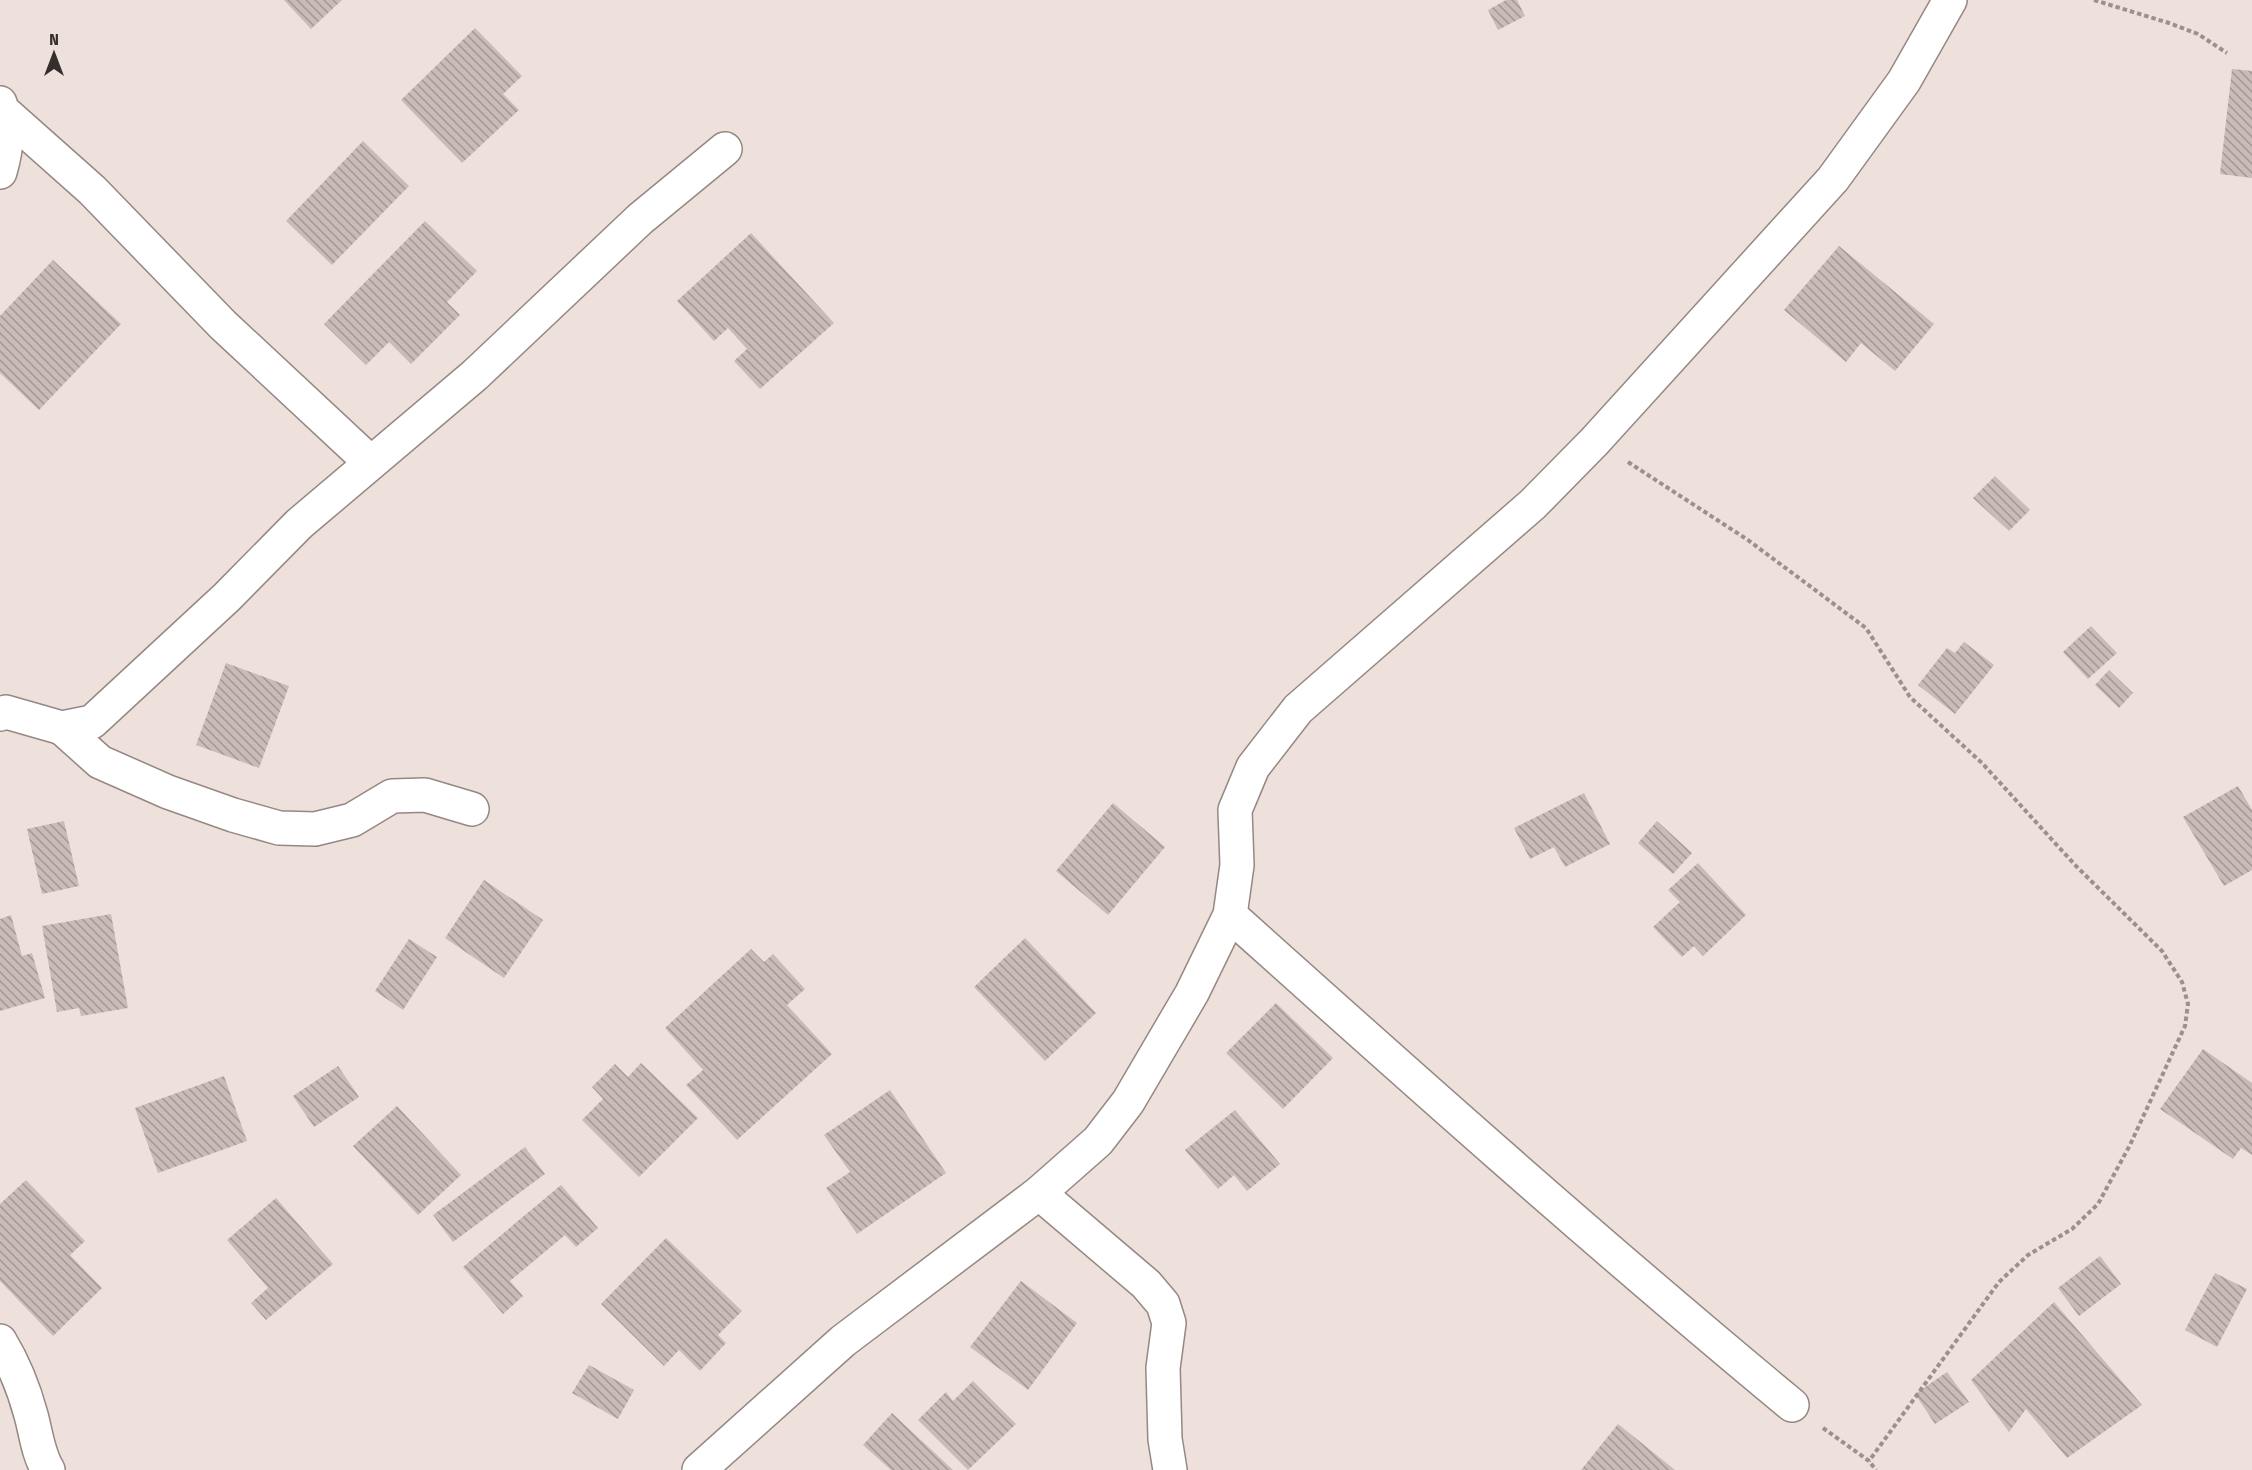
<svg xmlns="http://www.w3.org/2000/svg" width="2252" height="1470" font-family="'Fira Sans Condensed',sans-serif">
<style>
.building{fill:url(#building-back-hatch)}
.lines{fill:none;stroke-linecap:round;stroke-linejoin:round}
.street-casing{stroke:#958883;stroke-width:36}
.path{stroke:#9b918c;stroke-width:4;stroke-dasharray:4.5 3;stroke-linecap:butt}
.street{stroke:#fff;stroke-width:33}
</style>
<defs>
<pattern id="building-back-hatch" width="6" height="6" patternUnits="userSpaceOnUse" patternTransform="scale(1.5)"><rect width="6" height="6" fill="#c9bbb5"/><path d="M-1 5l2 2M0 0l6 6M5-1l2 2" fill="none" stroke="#a49894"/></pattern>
</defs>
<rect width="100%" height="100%" fill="#eee0da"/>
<g class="building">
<polygon points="284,0 342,0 311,29"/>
<polygon points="1506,0 1517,0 1525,16 1498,30 1488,10"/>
<polygon points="475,28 522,76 503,94 519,110 462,163 401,100"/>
<polygon points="2232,69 2252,71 2252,178 2220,174"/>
<polygon points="363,141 409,186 332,265 286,221"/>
<polygon points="425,221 477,271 447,302 460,315 411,364 389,342 366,365 324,324"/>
<polygon points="751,233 834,323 760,389 734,361 747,349 728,328 714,341 677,301"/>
<polygon points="1839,246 1934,324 1895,371 1861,343 1846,362 1784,310"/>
<polygon points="53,260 121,324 39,410 0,373 0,316"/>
<polygon points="1995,476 2030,510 2009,531 1973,498"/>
<polygon points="2091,626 2117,653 2088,679 2063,652"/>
<polygon points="1964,642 1994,665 1955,714 1918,685 1947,648 1955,653"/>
<polygon points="226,663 289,686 259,768 196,745"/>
<polygon points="2109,670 2133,693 2119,708 2095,685"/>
<polygon points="2238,786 2252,810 2252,870 2224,886 2183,817"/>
<polygon points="1584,793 1610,844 1565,867 1554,847 1530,859 1514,828"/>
<polygon points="1113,803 1165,847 1108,915 1056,871"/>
<polygon points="64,821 79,886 42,894 27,829"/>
<polygon points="1657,821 1692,853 1673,874 1638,843"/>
<polygon points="1698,863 1746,915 1703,956 1694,946 1682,957 1653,927 1680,902 1668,890"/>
<polygon points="484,880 543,920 504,978 445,938"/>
<polygon points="111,914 128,1008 81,1016 79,1008 57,1012 42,926"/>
<polygon points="11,915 22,956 32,953 45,998 0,1011 0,919"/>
<polygon points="1025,938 1096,1013 1045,1061 974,987"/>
<polygon points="409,939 437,957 403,1010 375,991"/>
<polygon points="751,949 764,962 773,954 805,989 787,1005 832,1054 737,1140 686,1085 703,1070 665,1028"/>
<polygon points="1276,1003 1333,1058 1283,1109 1226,1053"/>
<polygon points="2203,1049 2252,1083 2252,1155 2241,1148 2233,1159 2160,1109"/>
<polygon points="641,1063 698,1118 639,1177 582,1120 603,1099 592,1087 615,1064 628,1077"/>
<polygon points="338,1066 359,1097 314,1127 293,1096"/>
<polygon points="224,1076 247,1141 158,1173 135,1108"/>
<polygon points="890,1090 946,1173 857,1234 826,1188 850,1172 824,1135"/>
<polygon points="397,1106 461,1175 418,1215 353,1146"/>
<polygon points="1235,1110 1280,1164 1247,1191 1234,1175 1218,1189 1185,1150"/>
<polygon points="525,1147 545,1174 453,1242 433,1215"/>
<polygon points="26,1180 85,1241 70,1255 102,1288 53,1336 0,1281 0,1204"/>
<polygon points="561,1185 598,1228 576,1247 565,1235 510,1281 523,1296 503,1314 463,1267"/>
<polygon points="276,1198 333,1264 266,1320 251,1303 268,1288 227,1240"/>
<polygon points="666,1238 742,1311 718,1335 726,1343 700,1371 679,1350 664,1366 601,1304"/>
<polygon points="2100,1256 2121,1284 2079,1316 2058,1288"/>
<polygon points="2215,1273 2247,1289 2217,1347 2185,1330"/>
<polygon points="1021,1281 1077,1323 1028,1390 970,1347"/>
<polygon points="2054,1302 2142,1405 2067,1458 2026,1409 2009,1432 1971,1380"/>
<polygon points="589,1365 634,1390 618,1419 572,1393"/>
<polygon points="1947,1372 1969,1402 1935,1424 1915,1394"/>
<polygon points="973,1381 1016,1424 968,1470 918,1420 946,1392 953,1401"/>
<polygon points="892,1413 953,1470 891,1470 863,1445"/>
<polygon points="1618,1424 1675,1470 1581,1470"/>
</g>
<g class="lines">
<g class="street-casing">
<g id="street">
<path d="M 0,103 C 8,131 8,144 0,172"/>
<polyline points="2,110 92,190 223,325 370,462"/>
<polyline points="0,714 6,712 62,728 92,722 227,597 299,524 475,375 640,219 725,149"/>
<polyline points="62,728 100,762 168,792 233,815 279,828 315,829 352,820 392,796 425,795 472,809"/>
<path d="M 1230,915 C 1415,1081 1600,1246 1792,1405"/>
<polyline points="1039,1193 1146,1284 1163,1304 1169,1323 1163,1368 1165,1439 1170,1470"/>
<path d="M 0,1341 C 14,1364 24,1389 31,1415 C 36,1433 38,1454 48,1470"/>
<polyline points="699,1470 843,1341 1039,1193 1098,1141 1128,1102 1192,993 1230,915 1237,865 1235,810 1253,767 1298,709 1533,504 1594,442 1833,179 1904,81 1950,0"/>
</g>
</g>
<g class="path">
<polyline points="2094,0 2169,23 2198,34 2227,53"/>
<polyline points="1628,462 1748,540 1866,628 1910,697 1982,763 2076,866 2162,951 2182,982 2188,1004 2185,1026 2130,1145 2098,1204 2072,1229 2028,1255 1999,1282 1869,1461"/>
<polyline points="1823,1428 1869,1461 1876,1470"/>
</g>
<use href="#street" class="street"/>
</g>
<g transform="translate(54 54)" stroke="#eee0da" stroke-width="4.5" paint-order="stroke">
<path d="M0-4.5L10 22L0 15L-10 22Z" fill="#342f2d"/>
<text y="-9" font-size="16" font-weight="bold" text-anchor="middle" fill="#342f2d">N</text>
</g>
</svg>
